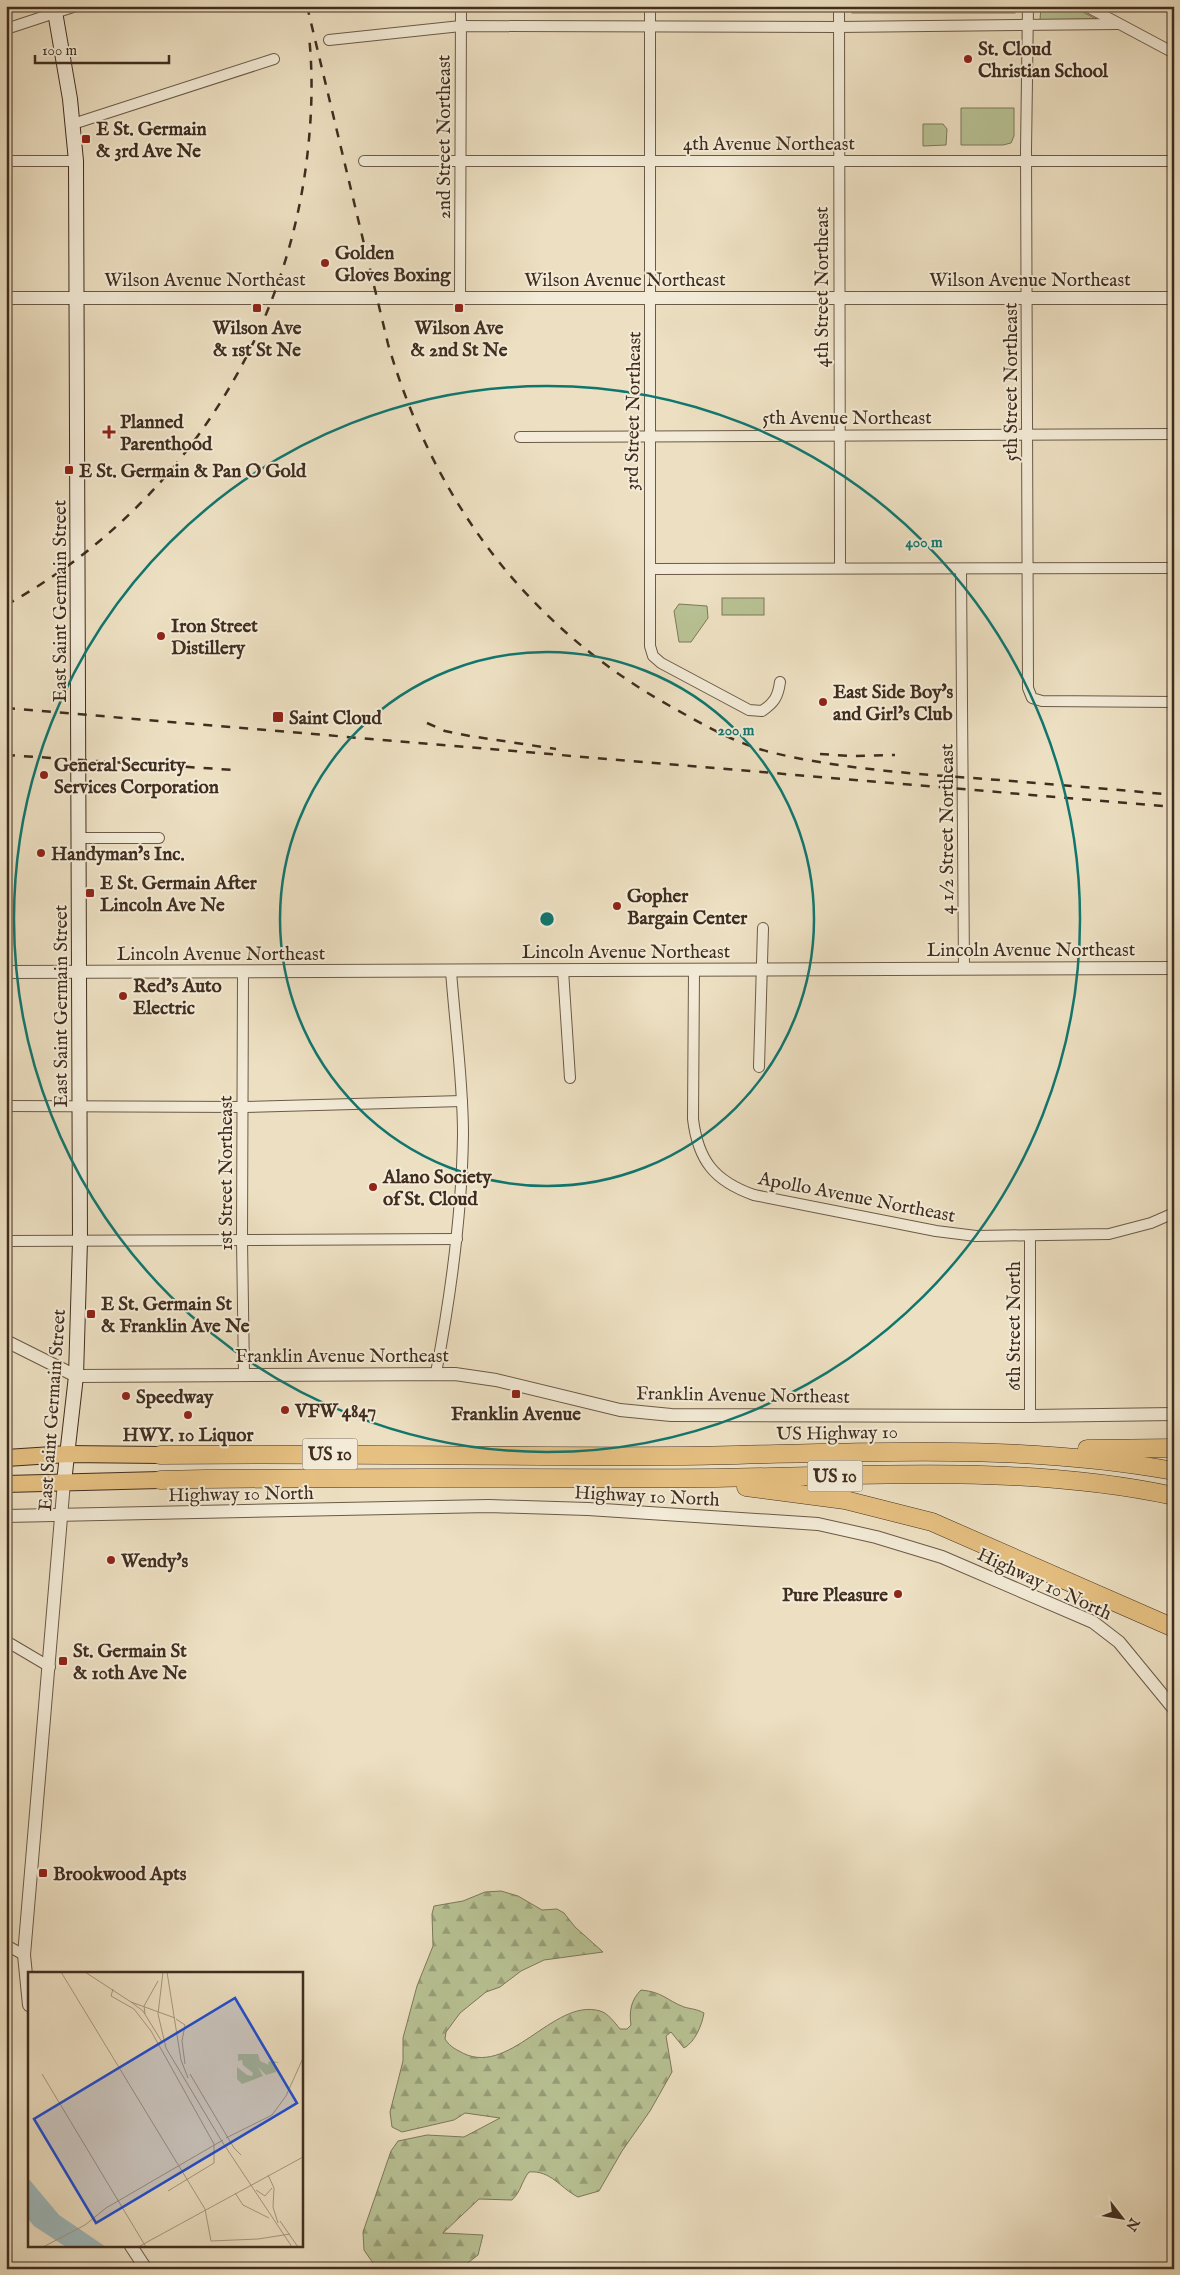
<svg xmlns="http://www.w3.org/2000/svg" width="1180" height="2275" font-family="'IM FELL English',serif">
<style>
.green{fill:#b8c294;stroke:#7c785a}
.forest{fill:url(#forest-firs);stroke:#7c785a}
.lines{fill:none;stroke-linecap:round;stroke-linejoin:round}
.minor-casing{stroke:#6b5a48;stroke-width:12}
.tertiary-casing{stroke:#6b5a48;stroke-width:14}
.secondary-casing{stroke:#402d1f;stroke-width:16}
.trunk-casing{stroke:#402d1f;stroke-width:18}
.motorway-casing{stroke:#402d1f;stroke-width:19}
.minor{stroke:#f3ebd7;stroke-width:10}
.tertiary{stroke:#f3ebd7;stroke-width:12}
.secondary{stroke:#f3ebd7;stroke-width:14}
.trunk{stroke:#e6c081;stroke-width:16}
.motorway{stroke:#e6c081;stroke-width:18}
.rail{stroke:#402d1f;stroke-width:2.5;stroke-dasharray:9 9;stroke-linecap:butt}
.ring{fill:none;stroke:#0f766e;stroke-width:2.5}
.poi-dot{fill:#8f2418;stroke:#f3ebd7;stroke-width:2}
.labels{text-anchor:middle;stroke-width:4;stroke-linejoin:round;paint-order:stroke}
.shield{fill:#f3ebd7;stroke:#766656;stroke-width:1}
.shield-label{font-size:18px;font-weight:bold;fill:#402d1f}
.poi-label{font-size:19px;font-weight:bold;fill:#402d1f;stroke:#f3ebd7;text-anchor:start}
.street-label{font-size:19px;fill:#402d1f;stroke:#f3ebd7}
.inset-road{fill:none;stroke:#a89881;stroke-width:1}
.view{fill:#1d4ed8;fill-opacity:0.15;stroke:#1d4ed8;stroke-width:2.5}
.inset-edge{fill:none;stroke:#402d1f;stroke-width:2.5}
.centre{fill:#0f766e;stroke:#f3ebd7;stroke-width:2.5}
.ring-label{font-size:15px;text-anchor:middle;font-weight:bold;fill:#0f766e;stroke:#f3ebd7;stroke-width:4;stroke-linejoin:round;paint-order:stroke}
</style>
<defs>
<pattern id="forest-firs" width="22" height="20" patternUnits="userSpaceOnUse" patternTransform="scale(1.25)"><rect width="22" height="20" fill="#b8c294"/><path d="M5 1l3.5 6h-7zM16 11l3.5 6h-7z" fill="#979e78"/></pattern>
</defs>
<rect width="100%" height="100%" fill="#ede0c2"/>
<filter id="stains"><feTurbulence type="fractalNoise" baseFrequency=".004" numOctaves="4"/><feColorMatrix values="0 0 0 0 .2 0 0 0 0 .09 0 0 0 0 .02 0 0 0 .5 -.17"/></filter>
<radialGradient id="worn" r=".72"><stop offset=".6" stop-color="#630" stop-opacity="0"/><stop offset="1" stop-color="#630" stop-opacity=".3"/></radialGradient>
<g class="green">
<rect x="852" y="6" width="163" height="7"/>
<polygon points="1041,6 1072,6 1096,19 1040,20"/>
<polygon points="961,108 1014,108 1014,136 1011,143 1003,145 961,145"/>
<polygon points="923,124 943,124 947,129 946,145 923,146"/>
<rect x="722" y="598" width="42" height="17"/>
<polygon points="679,604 707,606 708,618 691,642 679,642 674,611"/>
</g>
<path class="forest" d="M 501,1891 L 518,1896 L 542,1910 L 557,1909 L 564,1913 L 575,1927 L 603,1952 L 544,1960 L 521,1971 L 500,1987 L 486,1992 L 460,2013 L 446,2032 L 445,2039 C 449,2045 453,2048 459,2051 C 508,2081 553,1997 600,2011 C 608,2013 615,2023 620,2029 L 627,2029 L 631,2025 C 629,2011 631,2000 641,1990 C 663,1992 666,2000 684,2007 C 691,2009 697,2009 704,2013 C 702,2025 695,2042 684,2048 L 671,2032 L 666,2036 L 672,2072 L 650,2111 L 622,2151 L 599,2191 L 578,2197 C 560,2188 551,2170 529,2172 C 521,2182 522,2190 512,2200 L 479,2199 L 443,2233 L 483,2235 L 478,2255 L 465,2265 L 465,2269 L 377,2269 L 364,2250 L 363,2232 L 391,2151 L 398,2141 L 427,2135 L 464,2137 L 500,2118 L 465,2113 L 454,2120 L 402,2132 L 392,2127 L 390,2112 L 403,2061 L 403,2038 L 417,1986 L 433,1946 L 432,1914 L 434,1906 L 463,1901 L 485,1892 Z"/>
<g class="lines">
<g class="minor-casing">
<g id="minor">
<path d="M 650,6 L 650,646 L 653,656 L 661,663 L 749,710 L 762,711 C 774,703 778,697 780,682"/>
<polyline points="839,6 840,568"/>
<polyline points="1028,6 1026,150 1028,688 1032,698 1042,701 1174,702"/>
<polyline points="1086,6 1174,53"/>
<polyline points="6,29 76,6"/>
<polyline points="329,40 461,26 839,27 1118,24"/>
<polyline points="73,124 274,59"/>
<polyline points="6,161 76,161"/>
<polyline points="364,161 1174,161"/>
<polyline points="460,298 461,6"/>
<polyline points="520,437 1174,434"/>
<polyline points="650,569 1174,568"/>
<polyline points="961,570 964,968"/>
<polyline points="79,838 159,838"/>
<path d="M 694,969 L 693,1119 C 698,1160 714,1181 754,1195 L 936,1231 L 976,1236 L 1109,1234 L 1151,1223 L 1174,1213"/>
<polyline points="563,970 570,1078"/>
<polyline points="243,972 242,1240 244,1374"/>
<polyline points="759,1067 763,928"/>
<polyline points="6,1106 243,1107 462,1101"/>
<polyline points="1030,1236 1030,1416"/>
<polyline points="6,1241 457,1239"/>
<path d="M 436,1373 C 451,1294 462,1215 463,1134 C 463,1080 455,1025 451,971"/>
<polyline points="6,1641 50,1667"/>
<polyline points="6,1945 24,1955"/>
</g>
</g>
<g class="tertiary-casing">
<g id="tertiary">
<polyline points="6,298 1174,298"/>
<polyline points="6,972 1174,968"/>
<polyline points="6,1341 76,1376 455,1374 496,1380 620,1410 671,1415 1030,1416 1174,1414"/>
<polyline points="6,1516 489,1506 588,1509 818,1524 876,1537 942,1557 1093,1622 1119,1642 1174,1709"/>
<polyline points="29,2005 24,1955 64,1482"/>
<polyline points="131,2246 146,2269"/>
</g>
</g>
<g class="secondary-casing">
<polyline id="secondary" points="54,6 70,99 76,161 80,1241 76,1376 64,1482"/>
</g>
<g class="trunk-casing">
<g id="trunk">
<polyline points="6,1458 68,1454 160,1455"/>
<polyline points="6,1484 160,1480"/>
</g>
</g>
<g class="motorway-casing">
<g id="motorway">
<polyline points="1087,1449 1174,1448"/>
<path d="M 160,1455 C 332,1453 503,1457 675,1456 C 841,1454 1010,1441 1174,1471"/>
<path d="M 160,1480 C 345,1476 531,1479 716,1478 C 869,1476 1024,1464 1174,1496"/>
<polyline points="746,1487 845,1500 932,1522 1174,1628"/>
</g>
</g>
<use href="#minor" class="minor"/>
<use href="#tertiary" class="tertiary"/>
<use href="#secondary" class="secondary"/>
<use href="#trunk" class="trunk"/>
<use href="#motorway" class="motorway"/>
<g class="rail">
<path d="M 307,6 L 388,344 C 434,501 527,626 670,706 C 704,725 736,744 774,753 C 841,769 917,774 986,779 C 1048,784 1111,789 1174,795"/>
<path d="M 6,605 C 175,512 288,341 308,149 C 312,112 313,74 309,36"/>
<polyline points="6,708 1174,807"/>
<polyline points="427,723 445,731 470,736 556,749"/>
<polyline points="820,754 851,756 895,755"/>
<polyline points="6,755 234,770"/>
</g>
</g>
<g class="ring">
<circle cx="547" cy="919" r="267"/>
<circle cx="547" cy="919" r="533"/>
</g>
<g class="poi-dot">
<circle cx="968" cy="59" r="5"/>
<rect x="81" y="134" width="10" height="10" rx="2.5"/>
<circle cx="325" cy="263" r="5"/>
<rect x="252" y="303" width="10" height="10" rx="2.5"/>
<rect x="454" y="303" width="10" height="10" rx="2.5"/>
<path d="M106.5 424.5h5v5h5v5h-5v5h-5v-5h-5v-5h5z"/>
<rect x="64" y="465" width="10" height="10" rx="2.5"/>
<circle cx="161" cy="636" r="5"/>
<circle cx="823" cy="702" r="5"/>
<rect x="272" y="711" width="12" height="12" rx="2.5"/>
<circle cx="44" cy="775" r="5"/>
<circle cx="41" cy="853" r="5"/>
<rect x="85" y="888" width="10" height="10" rx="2.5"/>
<circle cx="617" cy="906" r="5"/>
<circle cx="123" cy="996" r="5"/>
<circle cx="373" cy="1187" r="5"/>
<rect x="86" y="1309" width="10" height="10" rx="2.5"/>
<rect x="511" y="1389" width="10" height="10" rx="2.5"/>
<circle cx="126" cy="1396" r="5"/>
<circle cx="285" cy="1410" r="5"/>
<circle cx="188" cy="1415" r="5"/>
<circle cx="111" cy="1560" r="5"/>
<circle cx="898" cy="1594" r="5"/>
<rect x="58" y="1656" width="10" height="10" rx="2.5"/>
<rect x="38" y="1868" width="10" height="10" rx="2.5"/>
</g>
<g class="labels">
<g class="shield">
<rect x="302.5" y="1438.5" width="55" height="31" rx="4"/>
<rect x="807.5" y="1460.5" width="55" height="31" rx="4"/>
</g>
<g class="shield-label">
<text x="330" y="1460">US 10</text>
<text x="835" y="1482">US 10</text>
</g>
<g class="poi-label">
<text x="978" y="55">St. Cloud<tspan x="978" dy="22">Christian School</tspan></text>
<text x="96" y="135">E St. Germain<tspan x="96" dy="22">&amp; 3rd Ave Ne</tspan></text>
<text x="335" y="259">Golden<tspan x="335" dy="22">Gloves Boxing</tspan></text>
<text x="257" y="334" text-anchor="middle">Wilson Ave<tspan x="257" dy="22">&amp; 1st St Ne</tspan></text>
<text x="459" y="334" text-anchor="middle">Wilson Ave<tspan x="459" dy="22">&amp; 2nd St Ne</tspan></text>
<text x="120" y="428">Planned<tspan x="120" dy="22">Parenthood</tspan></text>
<text x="79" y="477">E St. Germain &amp; Pan O Gold</text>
<text x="171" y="632">Iron Street<tspan x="171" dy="22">Distillery</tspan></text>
<text x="833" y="698">East Side Boy's<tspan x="833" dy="22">and Girl's Club</tspan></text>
<text x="289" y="724">Saint Cloud</text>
<text x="54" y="771">General Security<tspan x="54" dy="22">Services Corporation</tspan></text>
<text x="51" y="860">Handyman's Inc.</text>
<text x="100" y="889">E St. Germain After<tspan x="100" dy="22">Lincoln Ave Ne</tspan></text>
<text x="627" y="902">Gopher<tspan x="627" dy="22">Bargain Center</tspan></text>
<text x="133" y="992">Red’s Auto<tspan x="133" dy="22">Electric</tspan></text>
<text x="383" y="1183">Alano Society<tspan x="383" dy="22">of St. Cloud</tspan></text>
<text x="101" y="1310">E St. Germain St<tspan x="101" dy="22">&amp; Franklin Ave Ne</tspan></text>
<text x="136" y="1403">Speedway</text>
<text x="295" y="1417">VFW 4847</text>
<text x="516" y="1420" text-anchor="middle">Franklin Avenue</text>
<text x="188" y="1441" text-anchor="middle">HWY. 10 Liquor</text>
<text x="121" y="1567">Wendy's</text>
<text x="888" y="1601" text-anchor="end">Pure Pleasure</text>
<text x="73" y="1657">St. Germain St<tspan x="73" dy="22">&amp; 10th Ave Ne</tspan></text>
<text x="53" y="1880">Brookwood Apts</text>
</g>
<g class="street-label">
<text transform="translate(443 137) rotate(-90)" y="7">2nd Street Northeast</text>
<text x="769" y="150">4th Avenue Northeast</text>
<text x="205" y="286">Wilson Avenue Northeast</text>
<text x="625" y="286">Wilson Avenue Northeast</text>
<text x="1030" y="286">Wilson Avenue Northeast</text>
<text transform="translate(821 287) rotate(-90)" y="7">4th Street Northeast</text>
<text transform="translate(1010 382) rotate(-90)" y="7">5th Street Northeast</text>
<text transform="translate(632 411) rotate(-89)" y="7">3rd Street Northeast</text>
<text x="847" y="424">5th Avenue Northeast</text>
<text transform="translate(59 601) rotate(-90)" y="7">East Saint Germain Street</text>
<text transform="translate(946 829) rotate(-90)" y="7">4 1/2 Street Northeast</text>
<text x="1031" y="956">Lincoln Avenue Northeast</text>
<text x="626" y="958">Lincoln Avenue Northeast</text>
<text x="221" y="960">Lincoln Avenue Northeast</text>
<text transform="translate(60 1006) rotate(-90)" y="7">East Saint Germain Street</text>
<text transform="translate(225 1173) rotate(-90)" y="7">1st Street Northeast</text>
<text transform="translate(857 1196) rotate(11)" y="7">Apollo Avenue Northeast</text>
<text transform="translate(1013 1326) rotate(-90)" y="7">6th Street North</text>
<text x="342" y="1362">Franklin Avenue Northeast</text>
<text transform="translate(743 1394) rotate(1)" y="7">Franklin Avenue Northeast</text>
<text transform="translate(51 1410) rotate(-86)" y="7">East Saint Germain Street</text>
<text transform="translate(837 1432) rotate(-1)" y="7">US Highway 10</text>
<text transform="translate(241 1493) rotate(-1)" y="7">Highway 10 North</text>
<text transform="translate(647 1495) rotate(3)" y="7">Highway 10 North</text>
<text transform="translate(1045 1583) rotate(25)" y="7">Highway 10 North</text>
</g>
</g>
<g transform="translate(28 1972)">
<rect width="275" height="275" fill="#ede0c2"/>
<path d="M 210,82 L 230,82 L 232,89 L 241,93 L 240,90 L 246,89 L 252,91 L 247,91 L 248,100 L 238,103 L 230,95 L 235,104 L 214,112 L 209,107 L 209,95 L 219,103 L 224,104 L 225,101 L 215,93 L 214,88 L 210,89 Z" fill="#b8c294"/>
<path d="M 0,206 L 31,243 L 78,275 L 38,275 L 6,254 L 0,247 Z" fill="#9ebabe"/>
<path class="inset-road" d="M 33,0 L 177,237 L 183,269M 57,0 L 103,30 L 147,46M 135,0 L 130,42 L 138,76 L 193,168 L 264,275M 139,0 L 153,88 L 160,106M 85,17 L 83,24 L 106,37 L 123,59 L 186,172 L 186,191 L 140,219M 103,30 L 115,39 L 134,70M 117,42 L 116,34 L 130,9M 148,47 L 157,53 L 154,69 L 157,92M 14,102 L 118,275M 162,102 L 206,176 L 213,183M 198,166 L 244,143 L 258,124 L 275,86M 240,203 L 246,216 L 245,235 L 250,251M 228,218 L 237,224 L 244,216M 207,221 L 215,233 L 241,246M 252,249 L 270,275M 183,269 L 230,267 L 262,262M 15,275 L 57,253 L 78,236 L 195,168M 110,275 L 275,185"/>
<path class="view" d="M 207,26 L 269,131 L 68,251 L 6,147 Z"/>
<rect width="275" height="275" class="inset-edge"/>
</g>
<circle cx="547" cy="919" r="8" class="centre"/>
<g class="ring-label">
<text x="924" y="547">400 m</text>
<text x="736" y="735">200 m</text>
</g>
<rect width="1180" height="2275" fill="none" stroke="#ede0c2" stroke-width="25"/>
<rect x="8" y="8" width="1165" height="2260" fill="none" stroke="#402d1f" stroke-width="2.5"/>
<rect x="12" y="12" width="1155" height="2250" fill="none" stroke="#402d1f"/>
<g transform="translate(1122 2218) rotate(121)" stroke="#f3ebd7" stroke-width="4" paint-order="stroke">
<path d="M0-4L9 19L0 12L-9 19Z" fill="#402d1f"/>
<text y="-8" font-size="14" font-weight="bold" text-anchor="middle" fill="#402d1f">N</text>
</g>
<path d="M35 55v8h134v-8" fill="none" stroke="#402d1f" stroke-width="2.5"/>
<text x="42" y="55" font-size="15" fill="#402d1f" stroke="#f3ebd7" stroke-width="4" paint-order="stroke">100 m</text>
<rect width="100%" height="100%" filter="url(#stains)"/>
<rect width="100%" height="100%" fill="url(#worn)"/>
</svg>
